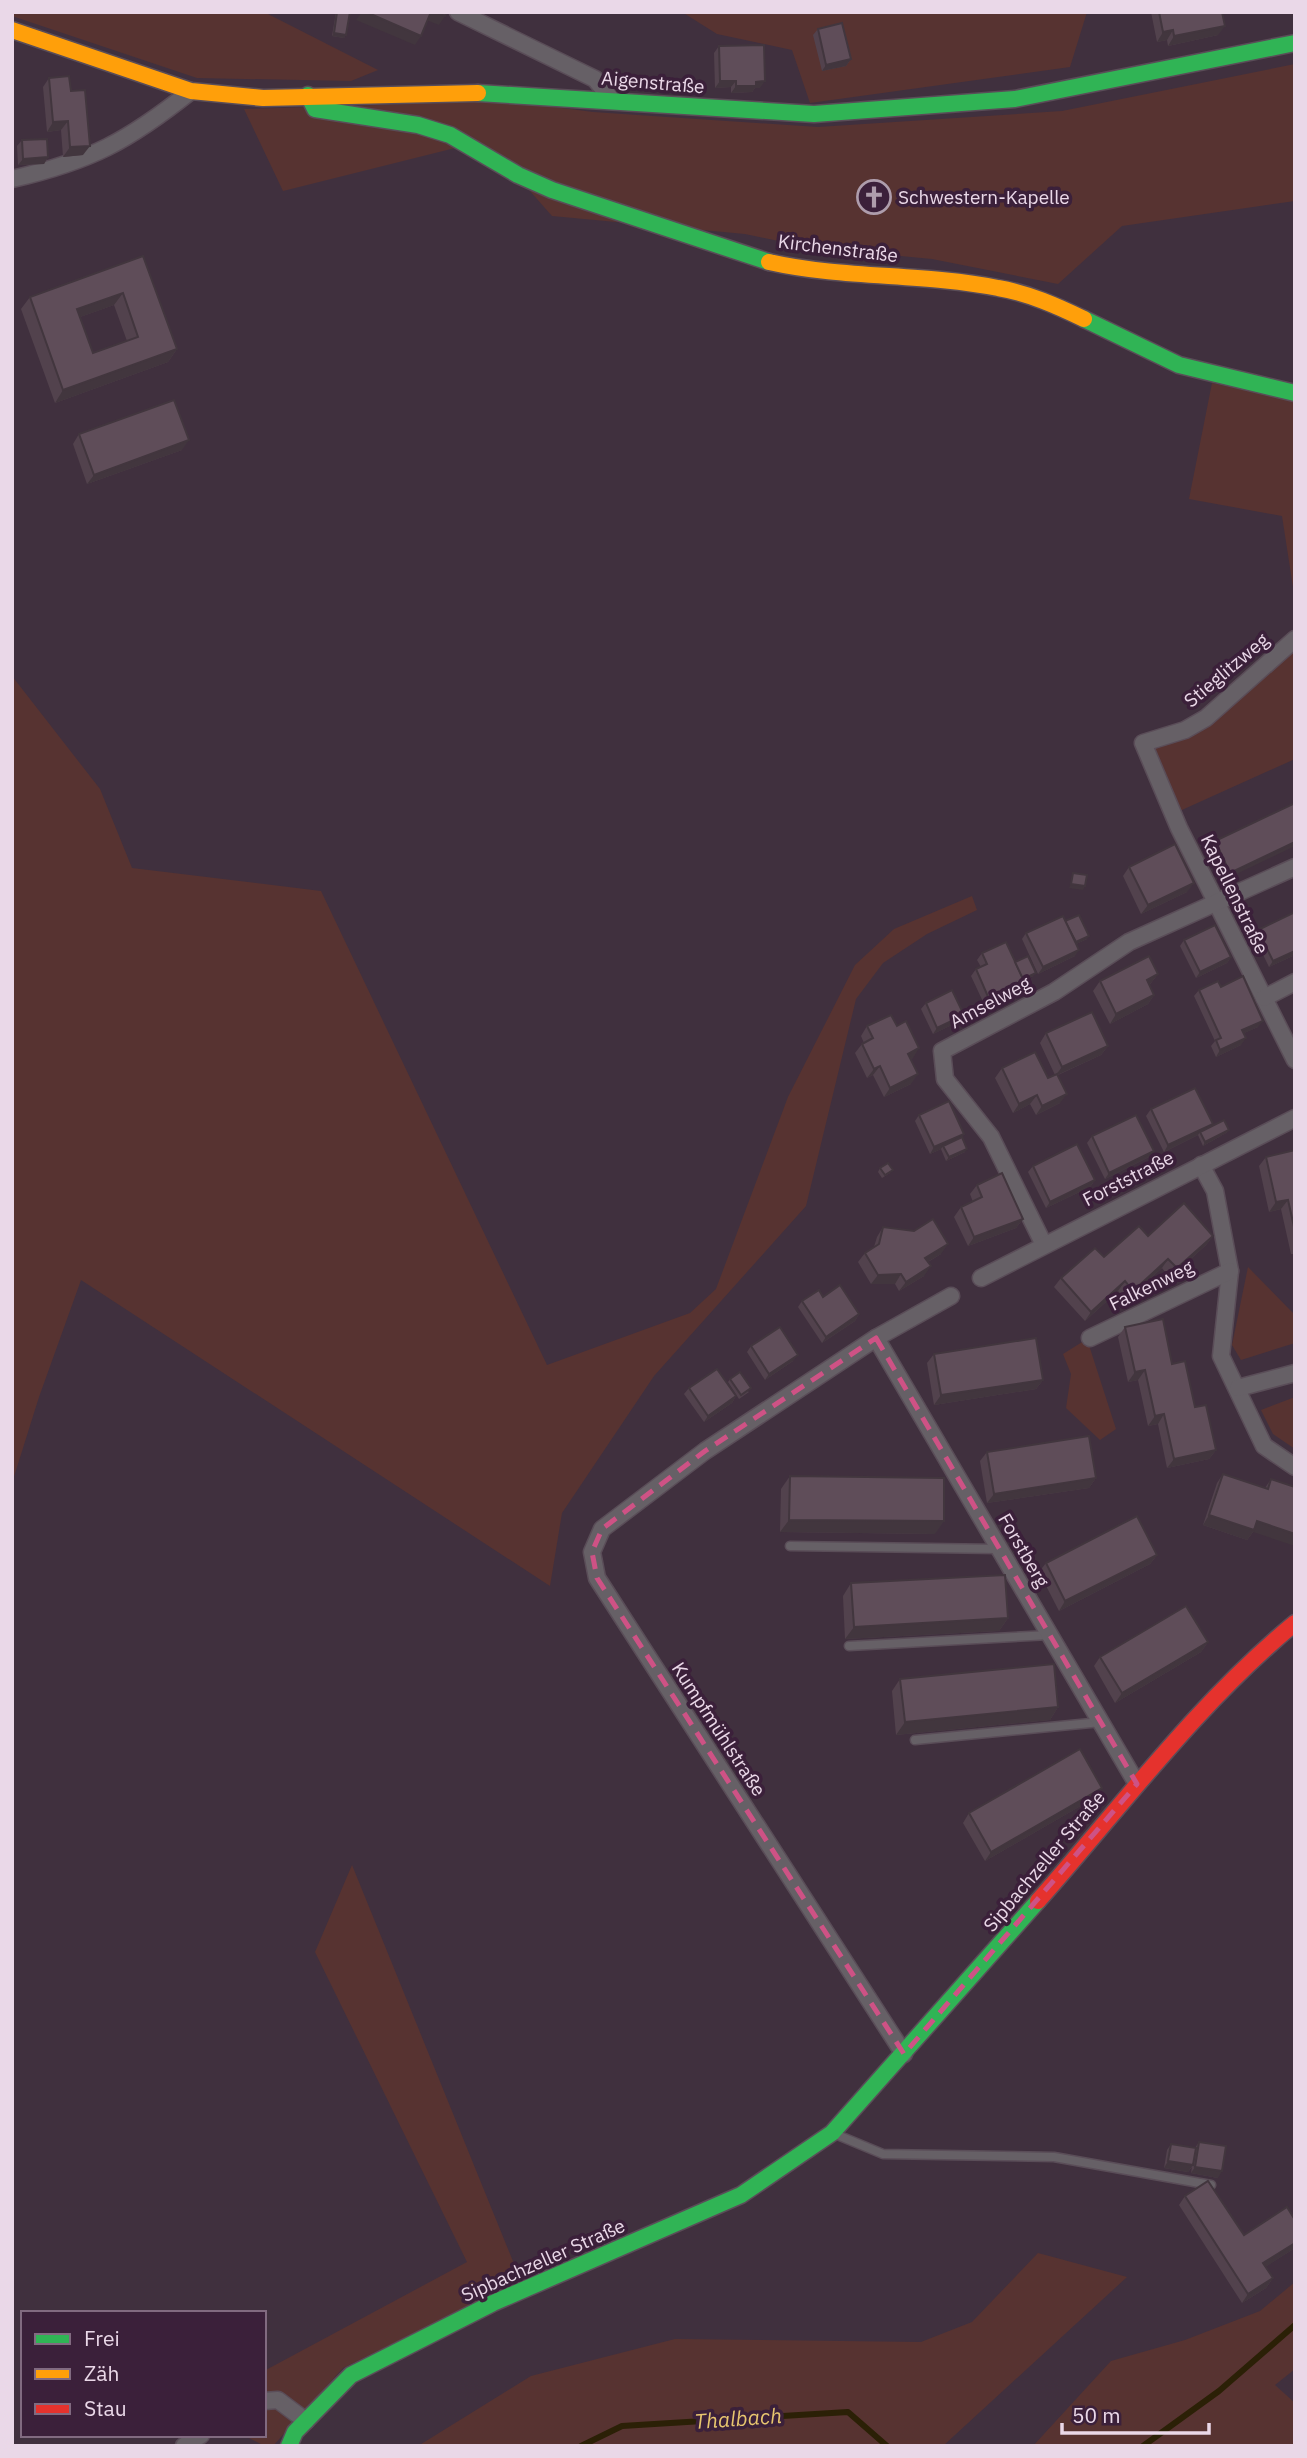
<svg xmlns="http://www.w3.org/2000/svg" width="1307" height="2458" font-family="'IBM Plex Sans',sans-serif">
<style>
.green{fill:#573331}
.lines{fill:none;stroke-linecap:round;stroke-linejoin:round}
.stream{stroke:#2b2006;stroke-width:6}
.lane-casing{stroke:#5a4d58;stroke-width:11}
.street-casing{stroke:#5a4d58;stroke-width:19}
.fast-casing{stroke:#5a4d58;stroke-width:19}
.slow-casing{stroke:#5a4d58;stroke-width:19}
.jam-casing{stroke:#5a4d58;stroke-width:19}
.lane{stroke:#666066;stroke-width:8}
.street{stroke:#666066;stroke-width:16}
.fast{stroke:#30b455;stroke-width:16}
.slow{stroke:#ff9f0a;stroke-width:16}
.jam{stroke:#e5322d;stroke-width:16}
.wall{fill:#52424d;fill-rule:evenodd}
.shaded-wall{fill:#42363e}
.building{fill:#5f4d59;stroke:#42363e;stroke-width:2;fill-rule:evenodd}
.marked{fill:none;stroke:#ce5285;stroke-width:5;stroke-dasharray:14 9;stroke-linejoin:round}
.labels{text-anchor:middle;stroke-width:7;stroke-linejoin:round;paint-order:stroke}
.street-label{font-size:19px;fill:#ead8e8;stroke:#3b203a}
.poi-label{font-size:19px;fill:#ead8e8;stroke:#3b203a;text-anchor:start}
.water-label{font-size:21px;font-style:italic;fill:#e8c66f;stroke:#3b203a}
</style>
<rect width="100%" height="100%" fill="#40303e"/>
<g class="green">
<polygon points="12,12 264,12 378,70 351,81 197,78 12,16"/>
<polygon points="682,12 1087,12 1070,67 810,103 792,50 717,34"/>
<polygon points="1295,64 1295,201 1122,226 1058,284 932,259 807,247 745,234 552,216 522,182 455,148 283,191 244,109 508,101 593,112 818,127 1062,111"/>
<polygon points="1212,383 1295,400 1295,600 1282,516 1189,499"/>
<polygon points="1295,639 1295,759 1173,814 1143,743 1185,730"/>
<polygon points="12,676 100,789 132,868 321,891 547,1365 690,1313 716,1289 788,1097 855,965 894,929 972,896 977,910 927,934 883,963 856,999 806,1206 654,1376 562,1513 550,1586 81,1280 39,1397 12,1483"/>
<polygon points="1248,1267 1293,1313 1295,1343 1241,1360 1232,1345"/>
<polygon points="1087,1339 1116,1429 1100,1440 1066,1408 1071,1374 1063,1354"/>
<polygon points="1295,1397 1295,1449 1273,1434 1261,1410"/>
<polygon points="352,1865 521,2281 343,2368 273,2446 265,2446 243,2435 264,2435 264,2371 467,2262 315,1952"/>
<polygon points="1038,2253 1127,2277 943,2446 418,2446 531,2376 675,2339 921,2342 972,2322"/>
<polygon points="1295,2282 1295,2369 1275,2385 1295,2403 1295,2446 1033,2446 1111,2361 1185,2340 1260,2311"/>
</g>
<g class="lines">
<g class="stream">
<polyline points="581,2446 622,2426 848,2412 887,2446"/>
<polyline points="1143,2446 1219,2391 1295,2325"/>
</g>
<g class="lane-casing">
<g id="lane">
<polyline points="790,1546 999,1549"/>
<polyline points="849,1646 1050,1635"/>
<polyline points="915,1740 1101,1722"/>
<polyline points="835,2134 883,2154 1054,2157 1211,2185"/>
</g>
</g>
<g class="street-casing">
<g id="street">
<polyline points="458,12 595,79 612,100"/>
<path d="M 12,179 C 91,161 128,141 191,91"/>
<polyline points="1295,639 1206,718 1185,730 1143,743 1179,828 1295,1060"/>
<polyline points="1264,998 1295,982"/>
<polyline points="1201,1165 1215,1191 1230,1271 1221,1356 1264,1446 1295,1467"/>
<polyline points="1044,1245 991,1137 945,1079 942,1051 1054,992 1129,942 1295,867"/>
<polyline points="981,1278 1295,1118"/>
<polyline points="876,1338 1137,1784"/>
<polyline points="1090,1338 1230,1271"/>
<polyline points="1238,1388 1295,1373"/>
<polyline points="904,2054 597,1578 592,1552 602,1529 705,1451 876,1338 951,1296"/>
<polyline points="264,2401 278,2400 306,2421"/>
<polyline points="184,2446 201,2435"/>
</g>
</g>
<g class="fast-casing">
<g id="fast">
<polyline points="478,93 814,114 1015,99 1295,43"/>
<polyline points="308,95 315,109 418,125 450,135 518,175 552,190 769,262"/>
<polyline points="1084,319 1179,365 1295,393"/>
<polyline points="289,2446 295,2432 351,2375 493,2303 741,2195 832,2133 1038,1901"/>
</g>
</g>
<g class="slow-casing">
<g id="slow">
<polyline points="12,30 191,91 263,98 478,93"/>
<path d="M 769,262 C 844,279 923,273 998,288 C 1028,293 1057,306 1084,319"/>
</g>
</g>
<g class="jam-casing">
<path id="jam" d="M 1038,1901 C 1122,1806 1197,1704 1295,1623"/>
</g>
<use href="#lane" class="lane"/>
<use href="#street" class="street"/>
<use href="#fast" class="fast"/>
<use href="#slow" class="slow"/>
<use href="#jam" class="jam"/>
</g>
<g class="wall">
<polygon points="336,12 350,12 346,35 344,38 332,36"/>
<polygon points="1151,12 1222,12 1218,35 1168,46 1167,40 1157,42"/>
<polygon points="818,29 851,59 846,66 822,71 813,35"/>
<polygon points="719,46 760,88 755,88 752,92 731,93 731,87 715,88 714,53"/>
<polygon points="49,78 83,155 63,157 61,130 47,132 43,87"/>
<polygon points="22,140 48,157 44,164 18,165 17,146"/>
<path d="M 143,256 L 177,349 L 168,362 L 55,403 L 21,309 L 30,297 ZM 114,305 L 127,341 L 93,353 L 80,317 Z"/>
<polygon points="79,434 182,450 87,484 73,444"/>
<polygon points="1295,803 1226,879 1211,847 1215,841"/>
<polygon points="1129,867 1187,892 1141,914 1123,876"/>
<polygon points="1295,912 1295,955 1269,967 1254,936 1258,930"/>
<polygon points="1065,921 1087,939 1076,944 1075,956 1038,974 1022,939 1026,933"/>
<polygon points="1184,940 1231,957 1227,963 1196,978 1180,946"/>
<polygon points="982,953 1015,962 1033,976 1024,981 1020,989 985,1006 971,976 976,969 981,967 977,960"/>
<polygon points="1158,974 1151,983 1149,985 1154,995 1148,1004 1110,1024 1093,991 1100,981"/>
<polygon points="1221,987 1258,1027 1244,1033 1241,1045 1216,1057 1211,1046 1215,1041 1194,996 1199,990"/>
<polygon points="926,1003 960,1021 933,1034 921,1009"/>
<polygon points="867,1026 913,1058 910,1059 911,1084 884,1097 873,1075 867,1078 855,1053 862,1044 864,1043 861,1036"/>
<polygon points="1046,1033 1108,1046 1101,1055 1058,1075 1060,1103 1036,1115 1030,1104 1013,1113 995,1078 1002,1068 1048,1078 1055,1075 1040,1043"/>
<polygon points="1151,1109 1213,1124 1211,1127 1229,1130 1226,1133 1203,1146 1198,1135 1164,1152 1146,1116"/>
<polygon points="919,1115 964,1134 962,1137 965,1152 946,1161 941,1149 930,1154 915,1121"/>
<polygon points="1092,1136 1149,1157 1105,1179 1087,1143"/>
<polygon points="1295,1150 1295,1254 1291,1254 1281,1209 1269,1212 1259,1166 1266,1157"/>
<polygon points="1033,1166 1095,1180 1090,1187 1046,1208 1028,1172"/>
<polygon points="880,1168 890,1173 882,1178 878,1172"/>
<polygon points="977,1185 1023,1219 1016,1228 968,1246 954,1217 961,1207 973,1202 970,1194"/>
<polygon points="883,1227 941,1254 928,1262 924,1276 899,1291 895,1284 871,1284 858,1262 865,1253 874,1247 877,1237"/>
<polygon points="1148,1236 1213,1236 1206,1245 1170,1278 1162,1268 1126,1300 1118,1291 1085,1321 1054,1287 1061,1278"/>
<polygon points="823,1297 859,1314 855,1321 822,1343 798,1307 802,1301"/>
<polygon points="1125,1327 1172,1364 1216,1450 1209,1459 1167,1468 1158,1424 1148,1426 1138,1380 1128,1382 1118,1337"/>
<polygon points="751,1346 793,1361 765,1380 747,1352"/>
<polygon points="934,1354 1043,1380 1036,1389 934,1405 927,1363"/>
<polygon points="730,1379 749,1392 739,1399 728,1382"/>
<polygon points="689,1388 736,1396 732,1403 704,1422 684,1394"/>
<polygon points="987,1452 1096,1478 1089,1488 987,1503 980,1461"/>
<polygon points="1223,1474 1265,1488 1271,1479 1253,1532 1247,1540 1203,1525 1217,1483"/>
<polygon points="790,1476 935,1534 780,1532 781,1489"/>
<polygon points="1157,1555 1150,1564 1059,1611 1039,1572 1046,1563"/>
<polygon points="851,1583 1008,1618 999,1631 845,1639 843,1596"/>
<polygon points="1208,1642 1201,1652 1115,1703 1094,1666 1100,1657"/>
<polygon points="900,1679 1058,1707 1050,1720 896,1735 892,1691"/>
<polygon points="1102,1788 1096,1797 985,1861 963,1823 969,1813"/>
<polygon points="1199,2142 1218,2178 1191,2173 1192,2167 1188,2172 1164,2168 1167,2150 1171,2144 1195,2148"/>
<polygon points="1185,2196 1244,2235 1295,2220 1295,2248 1265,2267 1273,2278 1266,2288 1242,2303 1179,2205"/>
</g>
<g class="shaded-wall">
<polygon points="362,12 366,12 421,36 415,45 356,20"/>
<polygon points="431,12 437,12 445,16 439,25 426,20"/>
<polygon points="1225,26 1218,35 1168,46 1174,36"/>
<polygon points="1173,30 1167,40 1157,42 1163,32"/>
<polygon points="334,33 346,35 344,38 332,36"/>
<polygon points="851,59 846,66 822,71 826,65"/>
<polygon points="720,81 736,81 731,87 715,88"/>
<polygon points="765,81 760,88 755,88 752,92 731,93 736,86 756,82"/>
<polygon points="68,121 61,130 47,132 53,122"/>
<polygon points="90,146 83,155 63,157 70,147"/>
<polygon points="48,157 44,164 18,165 23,159"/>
<polygon points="123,293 114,305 69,321 77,309"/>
<polygon points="177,349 168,362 55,403 63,390"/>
<polygon points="189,440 182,450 87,484 94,475"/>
<polygon points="1295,842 1295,846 1226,879 1230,873"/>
<polygon points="1194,883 1187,892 1141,914 1148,905"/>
<polygon points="1071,884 1085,886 1083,890 1069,888"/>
<polygon points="1089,936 1087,939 1070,947 1073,944"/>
<polygon points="1079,950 1075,956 1038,974 1043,967"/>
<polygon points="1295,951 1295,955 1269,967 1273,961"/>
<polygon points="1231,957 1227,963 1196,978 1200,972"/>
<polygon points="1036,973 1033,976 1018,984 1020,980"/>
<polygon points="1158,974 1151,983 1140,989 1147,980"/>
<polygon points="1025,983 1020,989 985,1006 989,999"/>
<polygon points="1154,995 1148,1004 1110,1024 1116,1014"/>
<polygon points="964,1015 960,1021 933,1034 937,1028"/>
<polygon points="1263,1021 1258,1027 1238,1036 1242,1030"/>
<polygon points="1246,1038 1241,1045 1216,1057 1220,1050"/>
<polygon points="1108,1046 1101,1055 1055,1076 1062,1067"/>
<polygon points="919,1048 913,1058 901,1063 908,1054"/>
<polygon points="880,1066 873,1075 867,1078 874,1069"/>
<polygon points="918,1074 911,1084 884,1097 890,1088"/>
<polygon points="1067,1094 1060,1103 1036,1115 1042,1106"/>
<polygon points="1037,1095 1030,1104 1013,1113 1019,1104"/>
<polygon points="1213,1124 1208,1130 1200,1132 1198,1135 1164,1152 1168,1145"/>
<polygon points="1229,1130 1226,1133 1203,1146 1205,1142"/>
<polygon points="964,1134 959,1140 943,1146 941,1149 930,1154 934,1147"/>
<polygon points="967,1149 965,1152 946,1161 949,1157"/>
<polygon points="1154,1151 1149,1157 1105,1179 1109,1173"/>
<polygon points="1095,1180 1090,1187 1046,1208 1050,1202"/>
<polygon points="1288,1200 1281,1209 1269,1212 1276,1202"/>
<polygon points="1023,1219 1016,1228 968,1246 974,1237"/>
<polygon points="1213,1236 1206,1245 1170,1278 1177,1268"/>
<polygon points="948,1244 941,1254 919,1267 925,1258"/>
<polygon points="1168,1259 1162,1268 1126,1300 1133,1291"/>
<polygon points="931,1266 924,1276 899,1291 906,1282"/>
<polygon points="901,1274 895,1284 871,1284 878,1275"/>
<polygon points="1125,1281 1118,1291 1085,1321 1091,1312"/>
<polygon points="859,1314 855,1321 822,1343 826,1337"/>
<polygon points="798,1355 793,1361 765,1380 769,1374"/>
<polygon points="1145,1370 1138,1380 1128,1382 1135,1372"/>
<polygon points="1043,1380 1036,1389 934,1405 941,1395"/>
<polygon points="736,1396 732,1403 704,1422 708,1416"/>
<polygon points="1164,1414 1158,1424 1148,1426 1155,1416"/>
<polygon points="1216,1450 1209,1459 1167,1468 1174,1459"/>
<polygon points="1096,1478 1089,1488 987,1503 994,1494"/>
<polygon points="1209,1515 1257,1521 1295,1534 1295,1546 1253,1532 1247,1540 1203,1525"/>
<polygon points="789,1520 944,1521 935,1534 780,1532"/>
<polygon points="1157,1555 1150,1564 1059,1611 1065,1601"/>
<polygon points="1008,1618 999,1631 845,1639 854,1627"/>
<polygon points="1208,1642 1201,1652 1115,1703 1122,1693"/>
<polygon points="1058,1707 1050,1720 896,1735 905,1722"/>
<polygon points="1102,1788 1096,1797 985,1861 991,1852"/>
<polygon points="1168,2161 1193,2165 1188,2172 1164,2168"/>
<polygon points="1195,2167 1222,2171 1218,2178 1191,2173"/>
<polygon points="1295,2243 1295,2248 1256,2273 1263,2263"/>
<polygon points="1273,2278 1266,2288 1242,2303 1248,2294"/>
</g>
<g class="building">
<polygon points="337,12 350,12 346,35 334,33"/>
<polygon points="366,12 431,12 421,36"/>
<polygon points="437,12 447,12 445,16"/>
<polygon points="1159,12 1222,12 1225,26 1174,36 1173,30 1163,32"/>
<polygon points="842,23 851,59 826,65 818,29"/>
<polygon points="764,45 765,81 756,82 756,86 736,86 736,81 720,81 719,46"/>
<polygon points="69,76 71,91 85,90 90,146 70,147 68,121 53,122 49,78"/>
<polygon points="47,139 48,157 23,159 22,140"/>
<path d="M 143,256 L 177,349 L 63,390 L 30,297 ZM 123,293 L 138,337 L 93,353 L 77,309 Z"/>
<polygon points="174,400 189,440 94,475 79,434"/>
<polygon points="1295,803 1295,842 1230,873 1215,841"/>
<polygon points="1175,844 1194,883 1148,905 1129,867"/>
<polygon points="1073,873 1087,875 1085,886 1071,884"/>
<polygon points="1295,912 1295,951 1273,961 1258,930"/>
<polygon points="1079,915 1089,936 1076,942 1065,921"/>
<polygon points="1063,916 1079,950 1043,967 1026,933"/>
<polygon points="1215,925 1231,957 1200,972 1184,940"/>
<polygon points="1006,942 1025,983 989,999 976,969 987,964 982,953"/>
<polygon points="1028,956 1036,973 1023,979 1015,962"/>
<polygon points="1149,956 1158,974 1147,980 1154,995 1116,1014 1100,981"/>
<polygon points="1243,976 1263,1021 1242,1030 1246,1038 1220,1050 1216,1040 1221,1038 1199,990 1218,981 1221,987"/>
<polygon points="952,990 964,1015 937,1028 926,1003"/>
<polygon points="1092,1012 1108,1046 1062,1067 1046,1033"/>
<polygon points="891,1015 897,1026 906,1021 919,1048 908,1054 918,1074 890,1088 880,1066 874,1069 862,1044 873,1038 867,1026"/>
<polygon points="1035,1052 1048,1078 1057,1074 1067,1094 1042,1106 1037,1095 1019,1104 1002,1068"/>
<polygon points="1195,1088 1213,1124 1168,1145 1151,1109"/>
<polygon points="949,1101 964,1134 934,1147 919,1115"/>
<polygon points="1136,1115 1154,1151 1109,1173 1092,1136"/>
<polygon points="1224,1120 1229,1130 1205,1142 1200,1132"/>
<polygon points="962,1137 967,1149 949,1157 943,1146"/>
<polygon points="1077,1144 1095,1180 1050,1202 1033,1166"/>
<polygon points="1295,1150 1295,1231 1288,1200 1276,1202 1266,1157"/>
<polygon points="888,1163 893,1170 885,1175 880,1168"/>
<polygon points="1002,1173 1023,1219 974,1237 961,1207 982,1197 977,1185"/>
<polygon points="1184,1203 1213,1236 1177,1268 1168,1259 1133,1291 1125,1281 1091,1312 1061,1278 1095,1248 1104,1257 1139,1226 1148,1236"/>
<polygon points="933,1219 948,1244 925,1258 931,1266 906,1282 901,1274 878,1275 865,1253 879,1244 883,1227 914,1231"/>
<polygon points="840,1285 859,1314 826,1337 802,1301 819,1290 823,1297"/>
<polygon points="1163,1319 1172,1364 1185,1361 1195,1407 1206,1405 1216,1450 1174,1459 1164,1414 1155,1416 1145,1370 1135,1372 1125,1327"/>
<polygon points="780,1327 798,1355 769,1374 751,1346"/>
<polygon points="1036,1338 1043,1380 941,1395 934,1354"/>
<polygon points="717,1369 736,1396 708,1416 689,1388"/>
<polygon points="740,1372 751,1388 741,1395 730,1379"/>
<polygon points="1089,1436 1096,1478 994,1494 987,1452"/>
<polygon points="1223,1474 1268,1489 1271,1479 1295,1487 1295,1534 1257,1521 1254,1530 1209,1515"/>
<polygon points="790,1476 944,1478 944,1521 789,1520"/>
<polygon points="1137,1516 1157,1555 1065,1601 1046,1563"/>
<polygon points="1005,1575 1008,1618 854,1627 851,1583"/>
<polygon points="1186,1606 1208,1642 1122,1693 1100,1657"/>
<polygon points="1054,1664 1058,1707 905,1722 900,1679"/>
<polygon points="1080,1749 1102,1788 991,1852 969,1813"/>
<polygon points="1199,2142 1226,2146 1222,2171 1195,2167"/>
<polygon points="1171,2144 1196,2148 1193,2165 1168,2161"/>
<polygon points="1208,2181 1244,2235 1287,2207 1295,2220 1295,2243 1263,2263 1273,2278 1248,2294 1185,2196"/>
</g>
<path class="marked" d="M 876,1338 L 1137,1784 L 904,2054 L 597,1578 L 592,1552 L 602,1529 L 705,1451 Z"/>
<defs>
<g id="church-ring" transform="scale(1.75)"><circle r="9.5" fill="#3b203a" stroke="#ae9dac" stroke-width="1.5"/><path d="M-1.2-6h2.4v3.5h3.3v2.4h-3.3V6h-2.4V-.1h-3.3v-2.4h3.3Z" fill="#ae9dac"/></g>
</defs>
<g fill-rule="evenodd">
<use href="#church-ring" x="874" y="197"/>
</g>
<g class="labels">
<g class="street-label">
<text transform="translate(653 82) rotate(5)" y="7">Aigenstraße</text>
<text transform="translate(838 248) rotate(7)" y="7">Kirchenstraße</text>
<text transform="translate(1226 670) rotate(-40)" y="7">Stieglitzweg</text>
<text transform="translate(1235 894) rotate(64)" y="7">Kapellenstraße</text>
<text transform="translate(990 1002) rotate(-28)" y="7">Amselweg</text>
<text transform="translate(1128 1178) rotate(-27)" y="7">Forststraße</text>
<text transform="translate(1151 1285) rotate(-26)" y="7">Falkenweg</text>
<text transform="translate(1024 1550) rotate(60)" y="7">Forstberg</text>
<text transform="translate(719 1729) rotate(57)" y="7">Kumpfmühlstraße</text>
<text transform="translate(1044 1861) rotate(-50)" y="7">Sipbachzeller Straße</text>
<text transform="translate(543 2260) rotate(-24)" y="7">Sipbachzeller Straße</text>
</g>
<g class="poi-label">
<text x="898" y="204">Schwestern-Kapelle</text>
</g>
<g class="water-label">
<text transform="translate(738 2419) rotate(-4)" y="7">Thalbach</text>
</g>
</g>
<rect width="1307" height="2458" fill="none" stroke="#ead8e8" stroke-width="28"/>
<rect x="21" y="2311" width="245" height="126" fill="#3b203a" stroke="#816a80" stroke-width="2"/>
<rect x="35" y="2334" width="35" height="10" fill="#30b455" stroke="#816a80" stroke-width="2"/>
<text x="84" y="2346" font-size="21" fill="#ead8e8">Frei</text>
<rect x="35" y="2369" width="35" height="10" fill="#ff9f0a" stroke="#816a80" stroke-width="2"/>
<text x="84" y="2381" font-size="21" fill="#ead8e8">Zäh</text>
<rect x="35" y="2404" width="35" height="10" fill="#e5322d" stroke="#816a80" stroke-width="2"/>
<text x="84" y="2416" font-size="21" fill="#ead8e8">Stau</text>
<path d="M1062 2423v10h147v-10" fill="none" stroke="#ead8e8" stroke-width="3.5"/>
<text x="1072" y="2423" font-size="21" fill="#ead8e8" stroke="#3b203a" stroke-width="5" paint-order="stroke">50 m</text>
</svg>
